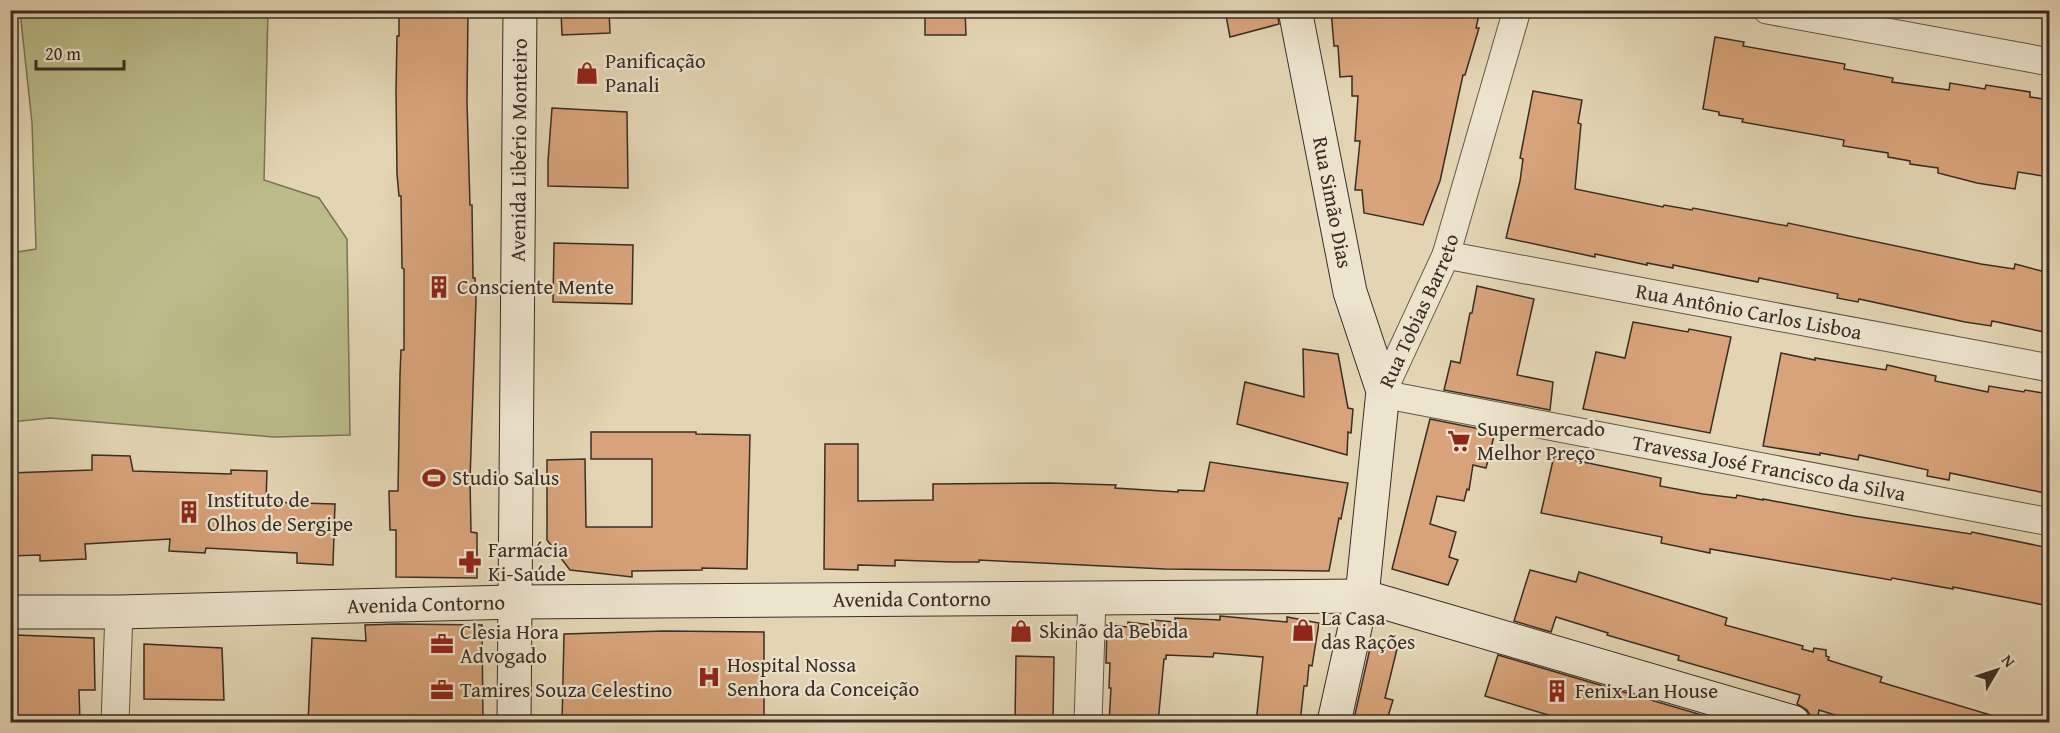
<svg xmlns="http://www.w3.org/2000/svg" width="2060" height="733" font-family="'Gentium Book Plus',serif">
<style>
.green{fill:#babc89;stroke:#7a7456;stroke-width:1.5}
.building{fill:#d8a37a;stroke:#392d24;stroke-width:1.5}
.lines{fill:none;stroke-linecap:round;stroke-linejoin:round}
.street-casing{stroke:#645748;stroke-width:29}
.secondary-casing{stroke:#392d24;stroke-width:35}
.street{stroke:#ede4ce;stroke-width:27}
.secondary{stroke:#ede4ce;stroke-width:33}
.labels{text-anchor:middle;stroke-width:4.5;stroke-linejoin:round;paint-order:stroke}
.poi-label{font-size:21px;fill:#392d24;stroke:#ede4ce;text-anchor:start}
.street-label{font-size:21px;fill:#392d24;stroke:#ede4ce}
</style>
<rect width="100%" height="100%" fill="#e3d5b4"/>
<filter id="stains"><feTurbulence type="fractalNoise" baseFrequency=".00333" numOctaves="4"/><feColorMatrix values="0 0 0 0 .2 0 0 0 0 .09 0 0 0 0 .02 0 0 0 .5 -.17"/></filter>
<radialGradient id="worn" r=".72"><stop offset=".6" stop-color="#630" stop-opacity="0"/><stop offset="1" stop-color="#630" stop-opacity=".3"/></radialGradient>
<polygon class="green" points="20,11 268,11 264,180 319,198 347,239 350,435 274,437 50,418 11,422 11,253 36,249 32,123"/>
<g class="building">
<polygon points="399,10 468,10 467,102 470,205 472,205 473,278 475,278 476,300 470,480 471,532 477,533 477,578 396,577 396,530 390,530 389,491 398,491 400,375 401,350 404,350 404,269 402,268 401,196 399,196 397,174 396,91 397,36 399,36"/>
<polygon points="561,10 609,10 610,33 562,35"/>
<polygon points="925,10 965,10 966,35 925,35"/>
<polygon points="1225,10 1277,10 1279,24 1230,37"/>
<polygon points="1331,10 1480,10 1476,28 1479,28 1465,75 1463,75 1440,181 1423,225 1364,213 1362,190 1355,190 1360,141 1355,141 1358,96 1352,96 1352,76 1340,77 1338,46 1334,46"/>
<polygon points="1715,37 1744,42 1743,46 1845,64 1844,69 1893,78 1892,82 1949,90 1950,83 1985,89 1986,85 2030,92 2030,97 2049,100 2049,177 2018,172 2015,189 1977,183 1938,173 1938,168 1910,164 1910,161 1888,157 1888,153 1843,146 1844,140 1742,122 1743,119 1719,115 1719,112 1703,109"/>
<polygon points="1533,91 1582,100 1578,123 1581,124 1575,189 1663,207 1664,205 1692,210 1693,208 1787,226 1788,223 1981,264 2014,269 2015,264 2049,273 2049,333 1992,321 1991,326 1965,322 1859,299 1858,302 1837,298 1838,294 1759,278 1758,282 1673,265 1673,268 1647,263 1647,265 1595,254 1595,257 1506,238 1520,181 1523,159 1520,158"/>
<polygon points="552,108 627,112 628,188 548,186 548,161"/>
<polygon points="554,243 633,245 632,304 553,302"/>
<polygon points="1477,286 1534,299 1517,375 1553,382 1550,410 1444,390 1451,361 1460,363 1470,313 1472,313"/>
<polygon points="1633,322 1688,332 1689,329 1731,337 1710,433 1583,409 1596,352 1625,358"/>
<polygon points="1303,349 1338,354 1348,408 1353,409 1351,433 1348,432 1347,455 1237,424 1245,382 1304,397"/>
<polygon points="1781,353 1815,360 1815,358 1886,370 1887,365 1936,376 1935,381 1988,392 1989,386 2024,392 2025,390 2049,394 2049,469 2045,493 1950,473 1949,480 1927,476 1928,470 1859,455 1858,460 1820,453 1820,455 1763,446"/>
<polygon points="1430,419 1495,432 1486,468 1473,465 1469,490 1467,489 1464,501 1437,496 1430,524 1456,532 1449,557 1458,560 1448,585 1392,569"/>
<polygon points="591,432 696,432 696,434 750,435 747,569 702,568 702,570 632,571 632,577 570,570 547,540 547,460 585,459 586,527 652,527 652,459 591,459"/>
<polygon points="825,444 858,444 858,501 933,500 933,484 1050,483 1116,485 1115,488 1178,492 1178,490 1204,491 1210,462 1348,483 1341,519 1339,518 1329,571 1165,569 979,560 979,562 953,562 895,560 895,566 858,565 858,570 824,569"/>
<polygon points="92,455 130,456 133,471 231,474 231,470 267,471 266,502 335,504 333,565 297,563 297,553 206,548 205,553 169,551 170,539 85,544 86,559 40,561 40,555 10,556 10,473 92,470"/>
<polygon points="1554,456 1661,478 1660,486 1703,494 1736,498 1737,495 1763,500 1763,499 1854,516 1971,534 1972,532 2049,548 2049,606 1953,587 1953,589 1892,578 1891,580 1710,549 1710,553 1661,543 1662,537 1541,513"/>
<polygon points="1530,570 1576,582 1579,572 1727,618 1725,625 1803,646 1802,649 1813,652 1814,648 1826,650 1826,656 1829,657 1828,660 1882,677 1880,682 1994,716 1994,723 1860,723 1819,710 1817,723 1811,723 1811,717 1807,710 1797,704 1800,695 1678,660 1679,656 1607,635 1608,633 1556,617 1551,632 1514,621"/>
<polygon points="1220,616 1287,622 1287,617 1319,623 1312,666 1309,665 1307,686 1304,686 1300,723 1256,723 1263,657 1214,653 1213,657 1166,655 1166,659 1164,659 1158,723 1109,723 1111,688 1109,688 1110,663 1106,663 1107,625 1128,627 1128,622 1152,625 1152,620 1175,622 1175,618 1220,620"/>
<polygon points="397,624 482,625 483,723 404,723 404,719 356,721 356,723 308,723 312,638 366,641 365,625"/>
<polygon points="664,631 764,632 764,723 562,723 564,634"/>
<polygon points="15,635 94,638 95,690 79,690 80,723 16,723"/>
<polygon points="144,644 222,648 224,700 144,699"/>
<polygon points="1371,644 1397,649 1385,698 1393,700 1386,723 1353,723"/>
<polygon points="1498,655 1712,718 1711,723 1575,723 1485,696"/>
<polygon points="1016,656 1054,657 1053,723 1015,723"/>
</g>
<g class="lines">
<g class="street-casing">
<g id="street">
<polyline points="1767,10 2050,62"/>
<path id="s1" d="M 1446,255 L 2050,368"/>
<path id="s2" d="M 1383,391 L 1446,255 L 1517,10"/>
<path id="s3" d="M 1382,394 L 2050,522"/>
<polyline points="115,722 119,612"/>
<polyline points="1088,722 1092,598"/>
</g>
</g>
<g class="secondary-casing">
<g id="secondary">
<path id="s4" d="M 1295,10 L 1350,292 L 1383,391 L 1362,596 L 1334,722"/>
<path id="s5" d="M 10,612 L 119,612 L 515,602 L 1362,596 L 1793,722"/>
<path id="s6" d="M 514,722 L 520,10"/>
</g>
</g>
<use href="#street" class="street"/>
<use href="#secondary" class="secondary"/>
</g>
<defs>
<g id="shop-bare" transform="scale(1.8)"><path d="M-5-2.5h2.3a2.7 3.5 0 0 1 5.4 0H5L5.5 6h-11ZM-1.5-2.5h3a1.5 2.3 0 0 0-3 0Z" fill="#8f2418" stroke="#ede4ce" stroke-width="2.5" paint-order="stroke"/></g>
<g id="building-bare" transform="scale(1.8)"><path d="M-4-6H4V6H1V3H-1V6H-4ZM-2.5-4.3h1.7v1.8h-1.7ZM.8-4.3h1.7v1.8H.8ZM-2.5-1h1.7V.8h-1.7ZM.8-1h1.7V.8H.8Z" fill="#8f2418" stroke="#ede4ce" stroke-width="2.5" paint-order="stroke"/></g>
<g id="supermarket-bare" transform="scale(1.8)"><path d="M-6-5.5h2.5l.6 2H6L4.5 2H-2.5L-4.4-4H-6ZM-1.5 3.2a1.3 1.3 0 1 0 .1 0ZM3 3.2a1.3 1.3 0 1 0 .1 0Z" fill="#8f2418" stroke="#ede4ce" stroke-width="2.5" paint-order="stroke"/></g>
<g id="stadium-bare" transform="scale(1.8)"><path d="M0-5a6.5 5 0 1 0 0 10a6.5 5 0 1 0 0-10ZM-3.5-1.8h7v3.6h-7Z" fill="#8f2418" stroke="#ede4ce" stroke-width="2.5" paint-order="stroke"/></g>
<g id="pharmacy-bare" transform="scale(1.8)"><path d="M-2-6h4v4h4v4h-4v4h-4v-4h-4v-4h4Z" fill="#8f2418" stroke="#ede4ce" stroke-width="2.5" paint-order="stroke"/></g>
<g id="office-bare" transform="scale(1.8)"><path d="M-6-3h4V-5.5h4V-3h4V5H-6ZM-1-4.5V-3h2v-1.5ZM-6 0V1H6V0Z" fill="#8f2418" stroke="#ede4ce" stroke-width="2.5" paint-order="stroke"/></g>
<g id="hospital-bare" transform="scale(1.8)"><path d="M-5-5h3v3.5h4V-5h3V5h-3V1.5h-4V5h-3Z" fill="#8f2418" stroke="#ede4ce" stroke-width="2.5" paint-order="stroke"/></g>
</defs>
<g fill-rule="evenodd">
<use href="#shop-bare" x="587" y="73"/>
<use href="#building-bare" x="439" y="287"/>
<use href="#supermarket-bare" x="1459" y="441"/>
<use href="#stadium-bare" x="434" y="478"/>
<use href="#building-bare" x="189" y="512"/>
<use href="#pharmacy-bare" x="470" y="562"/>
<use href="#shop-bare" x="1303" y="630"/>
<use href="#shop-bare" x="1021" y="631"/>
<use href="#office-bare" x="442" y="644"/>
<use href="#hospital-bare" x="709" y="677"/>
<use href="#office-bare" x="442" y="690"/>
<use href="#building-bare" x="1557" y="691"/>
</g>
<g class="labels">
<g class="poi-label">
<text x="605" y="68">Panificação<tspan x="605" dy="24">Panali</tspan></text>
<text x="457" y="294">Consciente Mente</text>
<text x="1477" y="436">Supermercado<tspan x="1477" dy="24">Melhor Preço</tspan></text>
<text x="452" y="485">Studio Salus</text>
<text x="207" y="507">Instituto de<tspan x="207" dy="24">Olhos de Sergipe</tspan></text>
<text x="488" y="557">Farmácia<tspan x="488" dy="24">Ki-Saúde</tspan></text>
<text x="1321" y="625">La Casa<tspan x="1321" dy="24">das Rações</tspan></text>
<text x="1039" y="638">Skinão da Bebida</text>
<text x="460" y="639">Clesia Hora<tspan x="460" dy="24">Advogado</tspan></text>
<text x="727" y="672">Hospital Nossa<tspan x="727" dy="24">Senhora da Conceição</tspan></text>
<text x="460" y="697">Tamires Souza Celestino</text>
<text x="1575" y="698">Fenix Lan House</text>
</g>
<g class="street-label">
<text dy="7" stroke="none"><textPath href="#s6" startOffset="572">Avenida Libério Monteiro</textPath></text>
<text dy="7" stroke="none"><textPath href="#s4" startOffset="196">Rua Simão Dias</textPath></text>
<text dy="7" stroke="none"><textPath href="#s2" startOffset="88">Rua Tobias Barreto</textPath></text>
<text dy="7" stroke="none"><textPath href="#s1" startOffset="308">Rua Antônio Carlos Lisboa</textPath></text>
<text dy="7" stroke="none"><textPath href="#s3" startOffset="394">Travessa José Francisco da Silva</textPath></text>
<text dy="7" stroke="none"><textPath href="#s5" startOffset="902">Avenida Contorno</textPath></text>
<text dy="7" stroke="none"><textPath href="#s5" startOffset="416">Avenida Contorno</textPath></text>
</g>
</g>
<rect width="2060" height="733" fill="none" stroke="#e3d5b4" stroke-width="36"/>
<rect x="12" y="12" width="2036" height="709" fill="none" stroke="#392d24" stroke-width="3"/>
<rect x="18" y="18" width="2024" height="697" fill="none" stroke="#392d24" stroke-width="1.5"/>
<g transform="translate(1997 670) rotate(51)" stroke="#ede4ce" stroke-width="4.5" paint-order="stroke">
<path d="M0-4.5L10 22L0 15L-10 22Z" fill="#392d24"/>
<text y="-9" font-size="16" font-weight="bold" text-anchor="middle" fill="#392d24">N</text>
</g>
<path d="M36 60v9h88v-9" fill="none" stroke="#392d24" stroke-width="3"/>
<text x="45" y="60" font-size="18" fill="#392d24" stroke="#ede4ce" stroke-width="4.5" paint-order="stroke">20 m</text>
<rect width="100%" height="100%" filter="url(#stains)"/>
<rect width="100%" height="100%" fill="url(#worn)"/>
</svg>
